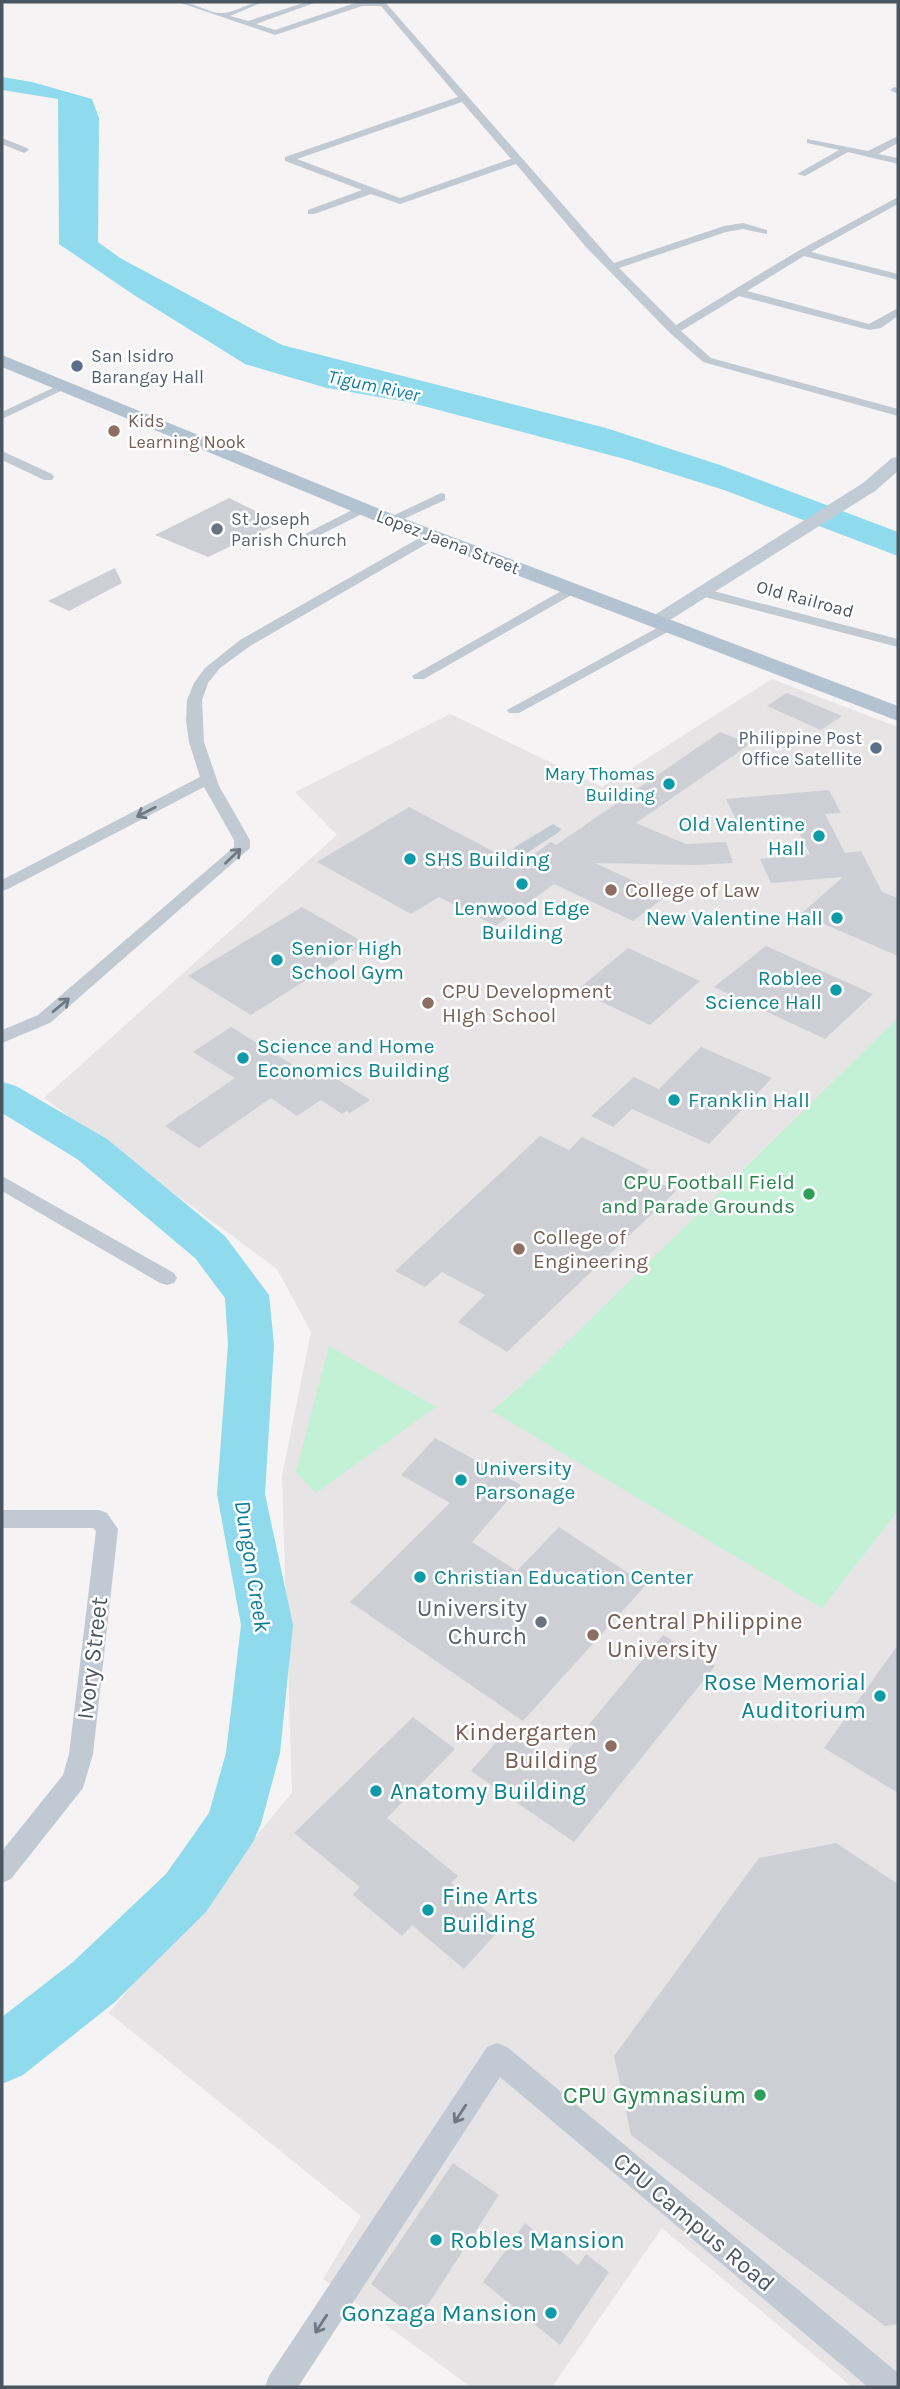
<svg xmlns="http://www.w3.org/2000/svg" width="900" height="2389" font-family="Karla,sans-serif">
<style>
.education{fill:#e6e4e5}
.green{fill:#c3f1d5}
.water{fill:#90daee}
.lines{fill:none;stroke-linecap:round;stroke-linejoin:round}
.river{fill:#90daee;fill-rule:evenodd}
.building{fill:#cdcfd5}
.street{fill:#c1cad2;fill-rule:evenodd}
.secondary{fill:#c1cbd6;fill-rule:evenodd}
.primary{fill:#b3c2d1;fill-rule:evenodd}
.oneway{stroke:#6e7983}
.service-dot{fill:#5c6f8a;stroke:#fff;stroke-width:2.5}
.education-dot{fill:#8d6e63;stroke:#fff;stroke-width:2.5}
.worship-dot{fill:#6b7280;stroke:#fff;stroke-width:2.5}
.culture-dot{fill:#0f9aa8;stroke:#fff;stroke-width:2.5}
.leisure-dot{fill:#2e9e5b;stroke:#fff;stroke-width:2.5}
.labels{text-anchor:middle;stroke-width:5;stroke-linejoin:round;paint-order:stroke}
.far-service-label{font-size:18px;fill:#4e5e75;stroke:#fff;text-anchor:start}
.far-education-label{font-size:18px;fill:#785e54;stroke:#fff;text-anchor:start}
.far-worship-label{font-size:18px;fill:#5b616d;stroke:#fff;text-anchor:start}
.far-street-label{font-size:18px;fill:#4a5661;stroke:#fff}
.far-culture-label{font-size:18px;fill:#0d838f;stroke:#fff;text-anchor:end}
.far-water-label{font-size:19px;font-style:italic;fill:#0c7c9b;stroke:#fff}
.culture-label{font-size:21px;fill:#0d838f;stroke:#fff;text-anchor:start}
.education-label{font-size:21px;fill:#785e54;stroke:#fff;text-anchor:start}
.leisure-label{font-size:21px;fill:#27864d;stroke:#fff;text-anchor:end}
.water-label{font-size:23px;font-style:italic;fill:#0c7c9b;stroke:#fff}
.near-worship-label{font-size:24px;fill:#5b616d;stroke:#fff;text-anchor:end}
.near-education-label{font-size:24px;fill:#785e54;stroke:#fff;text-anchor:start}
.near-street-label{font-size:24px;fill:#4a5661;stroke:#fff}
.near-culture-label{font-size:24px;fill:#0d838f;stroke:#fff;text-anchor:start}
.near-leisure-label{font-size:24px;fill:#27864d;stroke:#fff;text-anchor:end}
</style>
<rect width="100%" height="100%" fill="#f5f3f3"/>
<polygon class="education" points="772,679 898,727 898,2387 852,2387 662,2228 552,2387 471,2387 323,2279 361,2216 109,2013 292,1793 282,1476 311,1332 277,1269 44,1098 337,835 295,792 450,714 602,787"/>
<g class="green">
<polygon points="898,1018 898,1511 822,1608 492,1411 539,1370"/>
<polygon points="329,1346 436,1407 316,1493 296,1472"/>
</g>
<polygon class="water" points="2,77 32,82 92,99 99,118 98,242 120,258 282,345 606,428 720,465 898,532 898,556 724,490 625,459 408,402 327,388 245,364 134,295 59,244 58,99 2,90"/>
<g class="lines">
<polygon class="river" points="2,1082 16,1086 107,1139 225,1236 269,1295 274,1345 265,1494 293,1625 280,1753 261,1824 253,1842 206,1912 115,2002 23,2075 2,2084 2,2017 73,1962 166,1874 209,1813 226,1753 241,1625 217,1494 228,1345 225,1298 195,1258 77,1159 2,1113"/>
</g>
<g class="building">
<polygon points="229,498 280,523 208,557 155,535"/>
<polygon points="115,568 122,583 69,611 48,601"/>
<polygon points="787,693 842,716 821,730 767,706"/>
<polygon points="720,732 750,744 636,823 686,844 726,842 733,863 695,865 595,863 666,896 633,921 554,884 496,926 439,897 411,914 317,862 409,807 519,865 551,842 556,845"/>
<polygon points="829,790 841,813 825,814 845,853 861,851 882,892 898,898 898,956 801,914 843,877 771,883 760,859 810,854 791,817 737,822 726,799"/>
<polygon points="302,907 365,943 251,1015 188,976"/>
<polygon points="766,946 873,994 825,1039 714,987"/>
<polygon points="628,948 700,981 650,1025 577,990"/>
<polygon points="231,1027 303,1071 314,1064 370,1100 350,1113 347,1111 342,1114 321,1100 297,1116 271,1098 199,1148 165,1126 235,1078 193,1052"/>
<polygon points="701,1047 772,1078 709,1144 632,1109 613,1127 591,1116 634,1077 659,1089"/>
<polygon points="540,1136 569,1150 582,1137 649,1170 644,1175 676,1191 507,1352 458,1322 485,1295 442,1272 425,1287 395,1271"/>
<polygon points="435,1438 521,1485 472,1542 517,1571 559,1527 646,1585 523,1721 350,1602 450,1503 401,1475"/>
<polygon points="663,1635 715,1666 574,1842 471,1771 508,1729 558,1762"/>
<polygon points="898,1645 898,1793 824,1748"/>
<polygon points="413,1717 455,1749 387,1818 458,1876 451,1883 504,1925 464,1969 412,1925 402,1936 353,1895 360,1887 294,1833"/>
<polygon points="836,1843 898,1884 898,2324 885,2326 631,2135 614,2056 759,1858"/>
<polygon points="453,2163 499,2195 418,2320 371,2284"/>
<polygon points="525,2223 578,2265 586,2254 609,2272 560,2345 483,2282"/>
</g>
<g class="lines">
<g class="street">
<path d="M 178,2 C 194,1 209,14 223,13 C 237,12 248,2 263,2 L 230,16 L 248,21 L 306,2 L 317,2 L 256,24 L 275,30 L 358,2 L 385,2 L 614,263 L 724,226 L 743,223 L 767,230 L 767,234 L 743,229 L 726,232 L 619,268 L 676,325 L 798,251 L 898,197 L 898,204 L 811,252 L 898,274 L 898,280 L 804,256 L 747,291 L 869,324 L 898,308 L 898,316 L 881,328 L 869,330 L 739,296 L 681,331 L 711,358 L 898,409 L 898,416 L 703,362 L 670,333 L 586,247 L 516,164 L 400,204 L 371,194 L 314,214 L 308,214 L 308,210 L 362,190 L 285,161 L 285,157 L 458,97 L 381,6 L 362,6 L 275,35 ZM 462,102 L 511,159 L 400,198 L 297,159 Z"/>
<polygon points="894,87 898,88 898,94 890,90"/>
<polygon points="898,136 898,143 878,154 898,158 898,164 848,152 805,176 797,174 839,150 807,143 807,139 868,151"/>
<polygon points="2,138 27,148 29,150 24,153 2,144"/>
<polygon points="59,385 69,387 2,419 2,412"/>
<polygon points="2,451 52,474 54,477 52,480 44,480 2,460"/>
<polygon points="441,493 445,494 445,500 395,523 385,523 384,520"/>
<polygon points="362,505 366,506 366,512 316,537 311,538 305,534"/>
<polygon points="430,532 436,536 435,539 250,646 220,668 208,683 202,700 204,742 219,786 250,840 250,848 50,1023 2,1043 2,1030 38,1015 234,847 234,840 204,787 8,889 2,891 2,880 200,777 189,742 186,720 187,700 194,683 205,668 240,640"/>
<polygon points="570,586 575,587 575,593 424,679 414,679 412,676"/>
<polygon points="702,588 898,639 898,647 697,595 695,592"/>
<polygon points="668,622 673,623 673,629 519,713 509,713 507,710"/>
<polygon points="553,824 561,829 559,832 527,853 515,853 513,850 515,847"/>
<polygon points="2,1176 174,1273 177,1278 174,1283 167,1285 160,1283 2,1191"/>
<polygon points="2,1510 99,1510 107,1513 118,1529 93,1754 83,1788 11,1879 2,1883 2,1851 63,1775 69,1754 96,1531 93,1528 2,1528"/>
<polygon points="497,2043 507,2047 898,2373 898,2387 868,2387 500,2077 298,2387 265,2387 269,2376 487,2047"/>
</g>
<polygon class="secondary" points="898,457 898,471 875,491 662,625 648,625 645,621 863,483 892,458"/>
<polygon class="primary" points="2,355 397,516 898,706 898,721 383,524 2,367"/>
</g>
<defs><path id="oneway-shaft" d="M-6 0H5M1.5-3L5.5 0L1.5 3" fill="none" stroke-width="1.6" stroke-linecap="round" stroke-linejoin="round" transform="scale(1.75)"/></defs>
<g class="oneway">
<use href="#oneway-shaft" transform="translate(146 812) rotate(153)"/>
<use href="#oneway-shaft" transform="translate(233 856) rotate(-44)"/>
<use href="#oneway-shaft" transform="translate(61 1005) rotate(-40)"/>
<use href="#oneway-shaft" transform="translate(460 2114) rotate(123)"/>
<use href="#oneway-shaft" transform="translate(321 2324) rotate(123)"/>
</g>
<g class="service-dot">
<circle cx="77" cy="366" r="7"/>
<circle cx="876" cy="748" r="7"/>
</g>
<g class="education-dot">
<circle cx="114" cy="431" r="7"/>
<circle cx="611" cy="890" r="7"/>
<circle cx="428" cy="1003" r="7"/>
<circle cx="519" cy="1249" r="7"/>
<circle cx="593" cy="1635" r="7"/>
<circle cx="611" cy="1746" r="7"/>
</g>
<g class="worship-dot">
<circle cx="217" cy="529" r="7"/>
<circle cx="541" cy="1622" r="7"/>
</g>
<g class="culture-dot">
<circle cx="669" cy="784" r="7"/>
<circle cx="819" cy="836" r="7"/>
<circle cx="410" cy="859" r="7"/>
<circle cx="522" cy="884" r="7"/>
<circle cx="837" cy="918" r="7"/>
<circle cx="277" cy="960" r="7"/>
<circle cx="836" cy="990" r="7"/>
<circle cx="243" cy="1058" r="7"/>
<circle cx="674" cy="1100" r="7"/>
<circle cx="461" cy="1480" r="7"/>
<circle cx="420" cy="1577" r="7"/>
<circle cx="880" cy="1696" r="7"/>
<circle cx="376" cy="1791" r="7"/>
<circle cx="428" cy="1910" r="7"/>
<circle cx="436" cy="2240" r="7"/>
<circle cx="551" cy="2313" r="7"/>
</g>
<g class="leisure-dot">
<circle cx="809" cy="1194" r="7"/>
<circle cx="760" cy="2095" r="7"/>
</g>
<g class="labels">
<g class="far-service-label">
<text x="91" y="362">San Isidro<tspan x="91" dy="21">Barangay Hall</tspan></text>
<text x="862" y="744" text-anchor="end">Philippine Post<tspan x="862" dy="21">Office Satellite</tspan></text>
</g>
<g class="far-education-label">
<text x="128" y="427">Kids<tspan x="128" dy="21">Learning Nook</tspan></text>
</g>
<g class="far-worship-label">
<text x="231" y="525">St Joseph<tspan x="231" dy="21">Parish Church</tspan></text>
</g>
<g class="far-street-label">
<text transform="translate(448 542) rotate(21)" y="6">Lopez Jaena Street</text>
<text transform="translate(805 599) rotate(15)" y="6">Old Railroad</text>
</g>
<g class="far-culture-label">
<text x="655" y="780">Mary Thomas<tspan x="655" dy="21">Building</tspan></text>
</g>
<g class="far-water-label">
<text transform="translate(374 385) rotate(12)" y="7">Tigum River</text>
</g>
<g class="culture-label">
<text x="805" y="831" text-anchor="end">Old Valentine<tspan x="805" dy="24">Hall</tspan></text>
<text x="424" y="866">SHS Building</text>
<text x="522" y="915" text-anchor="middle">Lenwood Edge<tspan x="522" dy="24">Building</tspan></text>
<text x="823" y="925" text-anchor="end">New Valentine Hall</text>
<text x="291" y="955">Senior High<tspan x="291" dy="24">School Gym</tspan></text>
<text x="822" y="985" text-anchor="end">Roblee<tspan x="822" dy="24">Science Hall</tspan></text>
<text x="257" y="1053">Science and Home<tspan x="257" dy="24">Economics Building</tspan></text>
<text x="688" y="1107">Franklin Hall</text>
<text x="475" y="1475">University<tspan x="475" dy="24">Parsonage</tspan></text>
<text x="434" y="1584">Christian Education Center</text>
</g>
<g class="education-label">
<text x="625" y="897">College of Law</text>
<text x="442" y="998">CPU Development<tspan x="442" dy="24">HIgh School</tspan></text>
<text x="533" y="1244">College of<tspan x="533" dy="24">Engineering</tspan></text>
</g>
<g class="leisure-label">
<text x="795" y="1189">CPU Football Field<tspan x="795" dy="24">and Parade Grounds</tspan></text>
</g>
<g class="water-label">
<text transform="translate(253 1566) rotate(81)" y="8">Dungon Creek</text>
</g>
<g class="near-worship-label">
<text x="527" y="1616">University<tspan x="527" dy="28">Church</tspan></text>
</g>
<g class="near-education-label">
<text x="607" y="1629">Central Philippine<tspan x="607" dy="28">University</tspan></text>
<text x="597" y="1740" text-anchor="end">Kindergarten<tspan x="597" dy="28">Building</tspan></text>
</g>
<g class="near-street-label">
<text transform="translate(92 1658) rotate(-83)" y="8">Ivory Street</text>
<text transform="translate(694 2222) rotate(40)" y="8">CPU Campus Road</text>
</g>
<g class="near-culture-label">
<text x="866" y="1690" text-anchor="end">Rose Memorial<tspan x="866" dy="28">Auditorium</tspan></text>
<text x="390" y="1799">Anatomy Building</text>
<text x="442" y="1904">Fine Arts<tspan x="442" dy="28">Building</tspan></text>
<text x="450" y="2248">Robles Mansion</text>
<text x="537" y="2321" text-anchor="end">Gonzaga Mansion</text>
</g>
<g class="near-leisure-label">
<text x="746" y="2103">CPU Gymnasium</text>
</g>
</g>
<rect width="900" height="2389" fill="none" stroke="#4a5661" stroke-width="7"/>
</svg>
